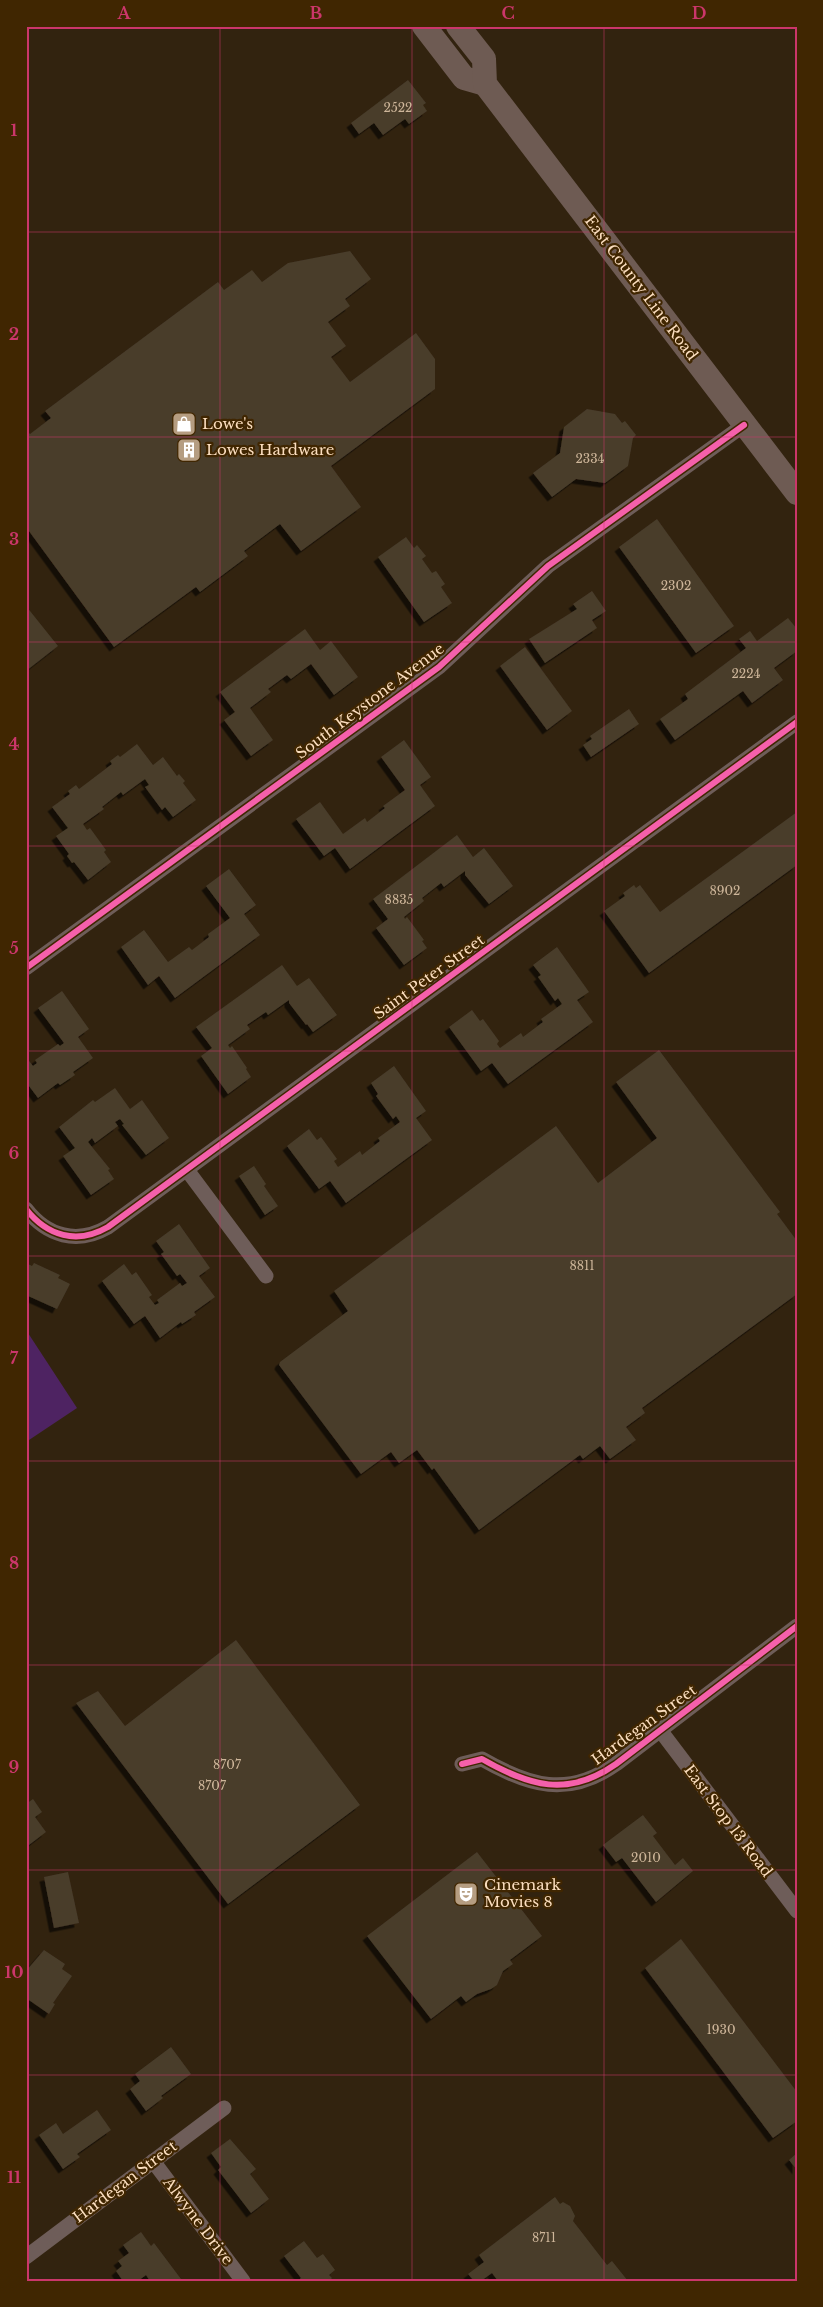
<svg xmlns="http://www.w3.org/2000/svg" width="823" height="2307" font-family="'Libre Baskerville',serif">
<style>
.green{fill:#4e2362}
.building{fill:#483c2b;filter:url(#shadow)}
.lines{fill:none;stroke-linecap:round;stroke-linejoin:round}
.street{stroke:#6e5d59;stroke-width:15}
.primary{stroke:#6e5b53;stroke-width:24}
.cycleway-casing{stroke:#402601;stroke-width:9}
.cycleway{stroke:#f560ab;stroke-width:6}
.grid{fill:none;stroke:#cb366a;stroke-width:1;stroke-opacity:0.55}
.labels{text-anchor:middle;stroke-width:4.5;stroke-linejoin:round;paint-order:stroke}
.number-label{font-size:12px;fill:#ceb69a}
.street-label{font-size:15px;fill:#fbdebf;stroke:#402601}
.poi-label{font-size:15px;fill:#fbdebf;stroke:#402601;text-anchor:start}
.neatline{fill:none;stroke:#cb366a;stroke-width:2}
.grid-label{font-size:16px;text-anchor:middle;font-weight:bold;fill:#cb366a}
</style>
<defs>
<filter id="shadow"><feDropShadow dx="-4.5" dy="4.5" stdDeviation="0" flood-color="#0009"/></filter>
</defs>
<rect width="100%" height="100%" fill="#32230f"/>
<polygon class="green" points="28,1333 77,1408 26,1442 26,1334"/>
<g class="building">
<polygon points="408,80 426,103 423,105 427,111 409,124 405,119 383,135 374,123 359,134 351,123"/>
<polygon points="350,251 371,279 345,299 350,306 328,322 346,346 331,357 350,382 416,333 435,359 435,389 331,466 361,507 301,551 280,524 244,551 248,556 200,592 196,587 114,647 26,527 26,430 30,434 51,418 45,411 218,282 224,290 252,270 262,282 288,263"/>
<polygon points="587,409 615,414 622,423 625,421 636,435 633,438 628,466 605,483 576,479 552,497 533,473 560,453 564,427"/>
<polygon points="657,519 734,626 696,653 619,547"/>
<polygon points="406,537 414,548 417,545 426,556 422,559 432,573 436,571 445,584 441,587 452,603 424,622 378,557"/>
<polygon points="592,591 606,611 592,620 597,628 545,663 529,639 577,609 573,604"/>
<polygon points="26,606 58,646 26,671"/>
<polygon points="788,618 797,629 797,651 774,668 783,680 752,703 743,691 675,740 660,719 688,699 685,694 746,648 739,639 750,631 757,641"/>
<polygon points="305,629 320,650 331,641 358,677 334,695 311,664 291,679 287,675 268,689 271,692 250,708 273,740 251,756 224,720 235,712 220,692"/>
<polygon points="525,647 572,711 547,730 500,666"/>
<polygon points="629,709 639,724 591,757 583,745 592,739 590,736"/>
<polygon points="404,740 431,777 420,785 435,806 350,869 335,848 324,856 296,819 320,802 343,834 365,818 367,822 385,808 383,806 405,790 381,757"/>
<polygon points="137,744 153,765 163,757 177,776 179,774 185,781 183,783 196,800 173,817 165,807 162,810 145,787 149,785 145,779 123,795 121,792 102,807 104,809 83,824 87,830 90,828 106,850 104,852 111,862 88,880 74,862 72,863 67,856 69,854 56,836 68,828 52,807 70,794 68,791 76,785 79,789 112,764 110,761 118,755 120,757"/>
<polygon points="797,812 797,865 649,973 604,911 625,896 623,893 634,885 636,888 640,885 660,912"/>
<polygon points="457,835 473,857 484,848 513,886 489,904 465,875 465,871 444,887 441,883 422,898 424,901 404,917 405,919 407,917 424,940 422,941 427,948 404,965 376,928 388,919 373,899"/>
<polygon points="229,869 256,905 244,914 260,935 175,998 159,976 148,985 121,947 144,930 168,962 189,947 192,950 209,937 208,934 230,918 206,886"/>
<polygon points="557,947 589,992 577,1000 593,1022 508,1084 492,1063 481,1071 449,1027 472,1010 480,1021 483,1019 499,1041 497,1044 500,1048 521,1033 523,1037 543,1022 541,1019 562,1004 558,998 555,1001 538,977 541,975 533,965"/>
<polygon points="282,965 297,986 309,978 337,1015 313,1032 307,1024 306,1025 289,1003 289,1000 268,1015 266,1012 247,1025 250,1029 228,1045 230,1048 232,1046 247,1068 246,1069 251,1077 228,1094 201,1056 212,1048 196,1027"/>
<polygon points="62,991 89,1029 78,1037 93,1058 73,1072 75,1075 60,1085 58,1083 38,1098 26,1082 26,1057 33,1066 37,1063 35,1060 58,1044 60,1046 64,1043 38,1008"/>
<polygon points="659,1050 780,1212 777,1214 797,1241 797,1294 642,1408 645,1413 626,1427 636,1440 610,1459 600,1446 583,1459 580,1455 479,1530 434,1468 432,1470 417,1450 399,1463 391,1452 361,1474 279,1365 280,1362 348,1311 334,1291 556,1126 598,1183 657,1138 616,1082"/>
<polygon points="394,1066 426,1111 416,1118 432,1140 346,1203 330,1181 319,1189 287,1146 309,1129 317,1140 321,1137 337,1159 334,1161 338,1167 360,1151 362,1155 380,1141 378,1138 400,1122 396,1116 393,1119 376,1096 378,1094 371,1083"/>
<polygon points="115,1088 130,1109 142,1100 169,1138 146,1155 122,1125 124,1124 120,1119 115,1122 118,1126 95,1143 92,1138 88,1142 110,1169 108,1170 114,1179 91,1195 63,1156 75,1148 59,1127 93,1100 95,1102"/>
<polygon points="254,1166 266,1184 264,1186 278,1206 265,1215 239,1176"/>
<polygon points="179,1224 210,1268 199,1276 215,1297 194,1312 196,1315 182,1324 181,1322 160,1338 145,1316 134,1324 102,1281 124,1264 132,1275 136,1272 152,1295 149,1297 155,1305 159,1303 157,1300 180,1283 182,1286 187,1283 180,1274 177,1276 161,1254 164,1252 156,1241"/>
<polygon points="26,1263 32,1266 34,1263 60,1275 58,1278 70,1284 57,1309 26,1295"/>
<polygon points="236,1640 360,1805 228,1904 76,1703 98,1691 125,1726"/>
<polygon points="33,1799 42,1812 35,1817 46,1832 29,1845 26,1841 26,1804"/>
<polygon points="643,1815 657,1833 653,1836 675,1865 683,1858 693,1871 656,1902 622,1858 616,1862 603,1845"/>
<polygon points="477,1852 542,1936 510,1960 513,1964 503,1971 497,1985 491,1989 477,1994 466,2002 461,1996 431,2019 367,1936"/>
<polygon points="68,1872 79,1923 54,1928 44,1877"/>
<polygon points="681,1939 797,2092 797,2121 773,2138 645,1968"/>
<polygon points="44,1950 65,1964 62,1969 72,1976 53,2003 55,2004 49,2014 26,1998 26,1971"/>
<polygon points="171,2047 191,2074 161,2096 163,2098 146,2111 130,2089 140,2081 135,2074"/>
<polygon points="97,2110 111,2130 77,2154 80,2157 63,2169 39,2135 56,2123 63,2134"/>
<polygon points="230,2139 256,2169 250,2174 269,2199 251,2213 218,2170 221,2167 211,2153"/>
<polygon points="797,2153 797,2170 789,2160"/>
<polygon points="555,2197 560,2204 563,2202 570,2206 575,2216 573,2221 607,2265 612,2261 628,2281 498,2281 492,2273 481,2281 474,2281 468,2274 484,2262 479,2255"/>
<polygon points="141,2232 151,2246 154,2243 181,2279 179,2281 150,2281 146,2275 138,2281 123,2281 116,2271 122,2266 118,2261 129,2253 123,2245"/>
<polygon points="304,2241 317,2258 323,2254 335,2270 329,2275 332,2278 329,2281 297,2281 301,2278 284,2256"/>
</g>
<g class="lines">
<g class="street">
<polyline points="26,968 439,667 548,566 744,425"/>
<polyline points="187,1170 266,1276"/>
<path d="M 26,1209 C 47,1236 77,1245 108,1227 L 797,722"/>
<polyline points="660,1730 797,1911"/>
<path d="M 462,1764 L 482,1759 C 529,1786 568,1798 616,1764 L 797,1626"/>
<polyline points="153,2161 243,2281"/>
<polyline points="26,2257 224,2108"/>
</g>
<g class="primary">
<polyline points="424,26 464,78 485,84"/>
<polyline points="458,26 484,59 485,84 797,493"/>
</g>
<g class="cycleway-casing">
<g id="cycleway">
<polyline points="26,968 439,667 548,566 744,425"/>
<path d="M 26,1209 C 47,1236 77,1245 108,1227 L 797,722"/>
<path d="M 462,1764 L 482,1759 C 529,1786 568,1798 616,1764 L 797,1626"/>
</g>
</g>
<use href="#cycleway" class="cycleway"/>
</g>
<path class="grid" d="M 220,26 L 220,2281M 412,26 L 412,2281M 604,26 L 604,2281M 26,232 L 797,232M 26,437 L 797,437M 26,642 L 797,642M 26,846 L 797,846M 26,1051 L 797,1051M 26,1256 L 797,1256M 26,1461 L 797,1461M 26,1665 L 797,1665M 26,1870 L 797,1870M 26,2075 L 797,2075"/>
<defs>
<g id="shop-square" transform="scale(1.25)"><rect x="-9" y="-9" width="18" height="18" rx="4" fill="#b59d81" stroke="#402601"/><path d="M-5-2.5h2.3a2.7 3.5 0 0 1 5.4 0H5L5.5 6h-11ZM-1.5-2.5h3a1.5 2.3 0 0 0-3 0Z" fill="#fff"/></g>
<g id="building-square" transform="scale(1.25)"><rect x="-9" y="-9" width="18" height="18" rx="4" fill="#b59d81" stroke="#402601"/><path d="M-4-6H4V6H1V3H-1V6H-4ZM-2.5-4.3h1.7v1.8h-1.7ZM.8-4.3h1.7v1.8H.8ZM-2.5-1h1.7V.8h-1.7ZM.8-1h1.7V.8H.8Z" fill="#fff"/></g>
<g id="theatre-square" transform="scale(1.25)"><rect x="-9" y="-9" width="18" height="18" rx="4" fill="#b59d81" stroke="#402601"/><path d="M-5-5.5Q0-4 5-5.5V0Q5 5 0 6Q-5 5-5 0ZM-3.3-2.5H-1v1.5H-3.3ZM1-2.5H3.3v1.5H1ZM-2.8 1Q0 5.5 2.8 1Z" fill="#fff"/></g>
</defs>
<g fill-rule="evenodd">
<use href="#shop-square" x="184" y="424"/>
<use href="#building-square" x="189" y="450"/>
<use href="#theatre-square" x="466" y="1894"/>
</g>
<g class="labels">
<g class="number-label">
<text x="398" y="112">2522</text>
<text x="590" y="463">2334</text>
<text x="676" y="590">2302</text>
<text x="746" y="678">2224</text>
<text x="725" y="895">8902</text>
<text x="399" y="904">8835</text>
<text x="582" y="1270">8811</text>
<text x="227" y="1769">8707</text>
<text x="212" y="1790">8707</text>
<text x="646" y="1862">2010</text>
<text x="721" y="2034">1930</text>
<text x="544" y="2242">8711</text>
</g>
<g class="street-label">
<text transform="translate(641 288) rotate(53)" y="5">East County Line Road</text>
<text transform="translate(370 701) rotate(-37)" y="5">South Keystone Avenue</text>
<text transform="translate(429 977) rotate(-36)" y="5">Saint Peter Street</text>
<text transform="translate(644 1725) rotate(-36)" y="5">Hardegan Street</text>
<text transform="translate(728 1821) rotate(53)" y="5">East Stop 13 Road</text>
<text transform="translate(125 2182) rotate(-37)" y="5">Hardegan Street</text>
<text transform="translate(198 2221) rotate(53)" y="5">Alwyne Drive</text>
</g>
<g class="poi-label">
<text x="202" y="429">Lowe's</text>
<text x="206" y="455">Lowes Hardware</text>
<text x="484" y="1890">Cinemark<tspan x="484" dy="17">Movies 8</tspan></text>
</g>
</g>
<rect width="823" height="2307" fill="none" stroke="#402601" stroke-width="55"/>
<rect x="28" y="28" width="768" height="2252" class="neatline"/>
<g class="grid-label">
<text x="124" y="19">A</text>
<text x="316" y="19">B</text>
<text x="508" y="19">C</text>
<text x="699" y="19">D</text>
<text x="14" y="136">1</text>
<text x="14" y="340">2</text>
<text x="14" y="545">3</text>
<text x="14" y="750">4</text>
<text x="14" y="954">5</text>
<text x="14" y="1159">6</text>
<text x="14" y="1364">7</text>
<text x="14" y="1569">8</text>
<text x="14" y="1773">9</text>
<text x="14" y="1978">10</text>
<text x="14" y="2183">11</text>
</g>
</svg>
